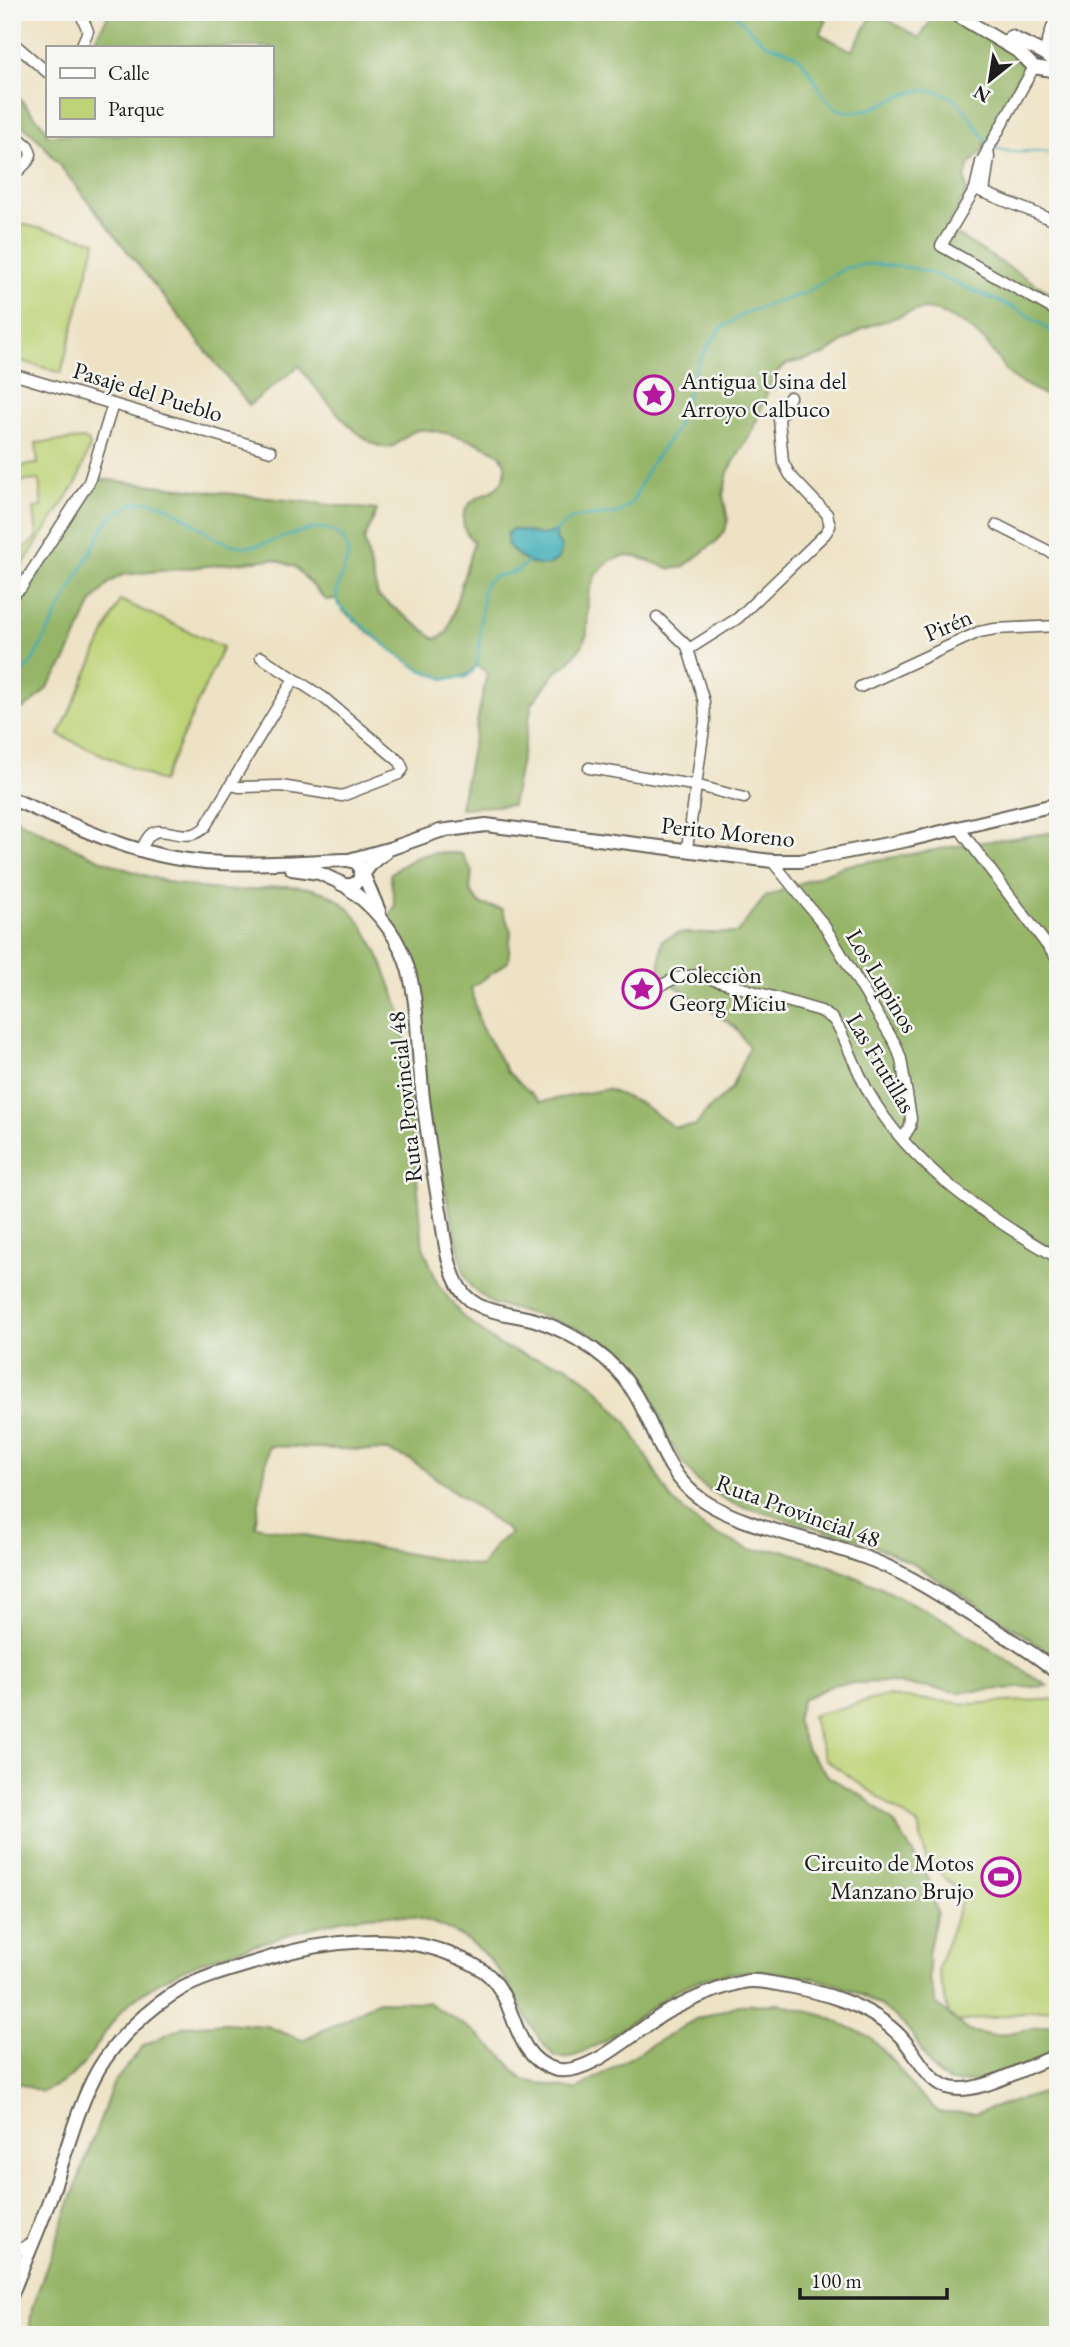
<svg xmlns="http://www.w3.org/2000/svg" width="1070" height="2347" font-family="'EB Garamond',serif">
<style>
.green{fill:#bed377;stroke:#6d784a;stroke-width:2}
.forest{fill:#96b568;stroke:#596842;stroke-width:2;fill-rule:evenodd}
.water{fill:#3bacb6;stroke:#2c6469;stroke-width:2}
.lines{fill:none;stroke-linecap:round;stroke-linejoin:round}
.stream{stroke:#3bacb6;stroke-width:2.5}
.minor-casing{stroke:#666157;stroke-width:13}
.major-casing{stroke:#666157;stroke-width:16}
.minor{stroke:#fff;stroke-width:10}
.major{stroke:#fff;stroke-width:12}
.labels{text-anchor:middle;stroke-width:5;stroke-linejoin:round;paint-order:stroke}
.poi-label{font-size:24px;fill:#1c1c1c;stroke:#f6f6f2;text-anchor:start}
.street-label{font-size:24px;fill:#1c1c1c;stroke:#f6f6f2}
</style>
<rect width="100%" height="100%" fill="#f6f6f2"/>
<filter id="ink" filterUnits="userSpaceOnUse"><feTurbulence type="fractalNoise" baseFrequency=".0143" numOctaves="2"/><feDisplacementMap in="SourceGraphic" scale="14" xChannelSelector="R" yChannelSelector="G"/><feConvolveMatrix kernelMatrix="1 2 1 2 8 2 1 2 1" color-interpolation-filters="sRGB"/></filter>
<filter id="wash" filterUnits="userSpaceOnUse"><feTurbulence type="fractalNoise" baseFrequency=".00686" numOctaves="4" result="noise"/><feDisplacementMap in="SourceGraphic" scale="28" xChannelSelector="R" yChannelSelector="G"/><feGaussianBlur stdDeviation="1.57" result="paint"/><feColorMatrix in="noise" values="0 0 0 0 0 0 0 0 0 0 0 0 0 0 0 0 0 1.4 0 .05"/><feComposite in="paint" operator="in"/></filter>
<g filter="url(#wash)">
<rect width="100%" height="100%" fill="#eee2c4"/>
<g class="green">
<polygon points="12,222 96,241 61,373 12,358"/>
<polygon points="83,439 88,441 90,446 77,482 12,581 12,557 37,538 34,508 42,507 39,480 12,482 12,467 38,464 36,443"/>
<polygon points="120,600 223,647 162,782 59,735"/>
<polygon points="886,1696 968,1704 1058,1699 1058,2008 951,2023 938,1969 963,1896 926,1858 918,1825 825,1759 811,1716"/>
</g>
<g class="forest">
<path d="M 110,12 L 812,12 L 827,20 L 820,34 L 852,51 L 874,12 L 920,38 L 932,18 L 948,15 L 1020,58 C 1025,64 1027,68 1024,75 L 1018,77 L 1002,106 L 1003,112 L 991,138 L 989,138 L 984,145 L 986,147 L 969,165 L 965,178 L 967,192 L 946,228 L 1058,298 L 1058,402 L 1016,380 L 1007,372 L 985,341 L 964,324 L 938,311 L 926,309 L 914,311 L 864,328 L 824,355 L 787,364 L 780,369 L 771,382 L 753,430 L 728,472 L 723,496 L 728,520 L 725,530 L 718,540 L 683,567 L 671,569 L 638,557 L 624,556 L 611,560 L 596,574 L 588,595 L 587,634 L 582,646 L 569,662 L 556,672 L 532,704 L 512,805 L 460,808 L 487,673 L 476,665 C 449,710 369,631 343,611 L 336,599 L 326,600 L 295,567 L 273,559 L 122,575 L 110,582 L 92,602 L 65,662 L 46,689 L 33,702 L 12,716 L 12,603 L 28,590 L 99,479 L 377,510 L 364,540 L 378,596 L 436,639 L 447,633 L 474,542 C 459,529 459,508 477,498 C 483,494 490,493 496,488 C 506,480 509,465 500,455 C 489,444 429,425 415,431 C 403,435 397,450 383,447 C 355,441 316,388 299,366 L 249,405 L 41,142 L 12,116 L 12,90 L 47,130 L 47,135 L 271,135 L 271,47 L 91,47 Z"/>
<path d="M 12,817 C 72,848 134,879 201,888 C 216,890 234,892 249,890 C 261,889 274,886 286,886 C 303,886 322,890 337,899 C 370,920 391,984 403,1019 L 423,1247 L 438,1284 L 461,1315 L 499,1345 L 530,1357 L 566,1365 L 595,1386 L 627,1423 L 671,1499 L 705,1529 L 750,1550 L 782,1550 L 823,1563 L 879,1587 L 940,1617 L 1048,1686 L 959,1692 L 884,1682 L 835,1684 L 803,1699 L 796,1720 L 807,1750 L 829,1777 L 864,1797 L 895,1824 L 929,1880 L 937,1912 L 928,1953 L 929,1978 L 936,2004 L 968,2031 L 995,2036 L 1058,2023 L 1058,2059 C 1035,2065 969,2089 949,2081 C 927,2073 922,2044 907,2028 C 871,1990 821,1976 772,1972 C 738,1970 703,1975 674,1992 C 647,2008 598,2051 570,2057 C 565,2058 559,2057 554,2056 C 524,2025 514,1981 482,1952 C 464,1936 439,1923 416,1918 C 369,1908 324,1924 280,1937 C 230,1952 176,1966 134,1999 C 108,2020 99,2048 78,2070 C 68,2081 55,2086 42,2092 L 12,2081 ZM 269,1446 L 388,1451 L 411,1460 L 511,1533 L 496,1544 L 481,1567 L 255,1526 Z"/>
<path d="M 1058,832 L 1058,1661 L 1029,1638 L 910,1562 L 866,1542 L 734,1504 L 714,1493 L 698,1482 L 684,1464 L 667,1437 L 648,1384 L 618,1352 L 584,1331 L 548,1318 L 493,1304 L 472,1288 L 464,1274 L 422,1088 L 420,995 L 412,961 L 398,929 L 385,923 L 395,906 L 390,874 C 416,854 429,850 462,854 L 472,871 L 470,891 L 480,904 L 502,909 L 511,931 L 508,962 L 471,988 L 480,1025 L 507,1071 L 540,1102 L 607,1089 L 640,1103 L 674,1127 L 696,1126 L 704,1114 L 731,1089 L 749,1047 L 735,1027 L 659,975 L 662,940 L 679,933 L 737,933 L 765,897 L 844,866 L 968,844 Z"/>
<polygon points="378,2001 427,2002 472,2030 502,2056 523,2080 575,2090 696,2019 739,2005 780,2004 825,2016 870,2037 894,2062 916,2091 939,2112 976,2113 1058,2088 1058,2335 29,2335 32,2307 113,2084 144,2045 185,2026 226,2023 267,2026 302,2040 341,2022"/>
</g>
<path class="water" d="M 512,529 L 542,535 L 556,531 L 556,539 L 562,548 L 559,558 C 542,575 520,560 507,544 L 507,534 Z"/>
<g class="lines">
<g class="stream">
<path d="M 733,12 C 743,22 753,34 764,42 C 775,49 788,49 798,57 C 821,76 820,119 862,111 C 888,106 909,84 939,92 C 966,98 972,128 990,144 C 1008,159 1037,146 1058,155"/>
<polyline points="555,532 572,518 619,513 632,503 650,465 675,431 699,360 719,330 747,312 807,292 845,268 870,264 912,268 931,273 1019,310 1040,323 1058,338"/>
<path d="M 12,687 L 33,660 L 106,523 C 158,466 191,539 240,546 C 269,551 315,515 338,534 C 363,555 330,581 338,605 L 393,651 L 419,669 L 445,679 L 466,677 L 474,670 L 478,660 L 483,590 C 490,571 501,578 516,571 C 521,569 525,564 529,560"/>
</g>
</g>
</g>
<g filter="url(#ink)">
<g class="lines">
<g class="minor-casing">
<g id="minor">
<polyline points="80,12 88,31 81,47"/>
<polyline points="12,42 47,72"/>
<polyline points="1044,53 1057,12"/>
<polyline points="1034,67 981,162 975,189 941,246 1058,312"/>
<polyline points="12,132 28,146 31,154 29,160 12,178"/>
<polyline points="975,189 1058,222"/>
<polyline points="984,193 989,157 988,148"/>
<polyline points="12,374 271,451"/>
<polyline points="997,525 1058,556"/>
<polyline points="12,595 21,588 89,482 113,404"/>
<polyline points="657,617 687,646 704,702 705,721 691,822"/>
<polyline points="689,649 738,618 825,534 830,526 827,514 790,475 783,462 779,419 790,397"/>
<polyline points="860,687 979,632 995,629 1058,626"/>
<polyline points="589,768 699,786 744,798"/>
<polyline points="231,785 239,787 281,786 342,796 399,774 403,769 400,762 324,698 261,657"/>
<polyline points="959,828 1058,960"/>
<path d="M 141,850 C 143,846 146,839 150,835 C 163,823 186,846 205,827 L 294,679"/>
<polyline points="687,850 689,832"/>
<polyline points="772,861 824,925 896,1045 901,1059 911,1118 910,1127 903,1138"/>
<path d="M 635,998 L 676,978 L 697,975 L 821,1011 L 833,1019 L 840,1030 C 850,1051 858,1073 869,1093 C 911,1167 986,1216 1058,1258"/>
<polyline points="12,2254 31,2243"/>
</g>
</g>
<g class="major-casing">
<g id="major">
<polyline points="952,12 1019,52 1034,67 1058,71"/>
<polyline points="1011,37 1044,53 1058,63"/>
<path d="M 12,799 C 65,821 117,848 174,858 C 230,868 289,862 345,860"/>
<polyline points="348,860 355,862 360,866 360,879"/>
<polyline points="349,860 392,848 440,831 486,825 772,861 800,861 908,840 1058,804"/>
<polyline points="292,869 319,873 341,883"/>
<polyline points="361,869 379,911"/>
<path d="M 341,884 C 358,890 362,874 372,863 C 376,859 380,856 385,853"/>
<path d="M 344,885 C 425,942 413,1002 422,1089 C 426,1129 433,1170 440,1211 C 445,1237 446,1267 461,1290 C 477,1314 510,1313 535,1320 C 555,1326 575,1337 593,1349 C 608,1360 623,1374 633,1391 C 656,1427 663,1473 701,1499 C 741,1527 814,1539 861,1556 C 902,1570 938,1594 975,1617 C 1003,1635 1032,1651 1058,1673"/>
<path d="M 12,2294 C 24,2262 39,2231 50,2198 C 66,2156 76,2109 98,2070 C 116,2039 150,2007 181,1989 C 209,1974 242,1967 272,1957 C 324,1941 395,1933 447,1953 C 463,1959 483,1967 494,1981 C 517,2008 514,2057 554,2069 C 588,2079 638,2028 667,2012 C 692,1999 716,1988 743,1982 C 754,1979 766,1982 777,1984 C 820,1991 870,2004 901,2037 C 916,2053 926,2079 947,2087 C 976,2098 1029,2063 1058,2056"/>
</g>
</g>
<use href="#minor" class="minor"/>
<use href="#major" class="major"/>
</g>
</g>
<defs>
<g id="sight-ring" transform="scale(2.0125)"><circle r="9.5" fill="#f6f6f2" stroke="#b5179e" stroke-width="1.5"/><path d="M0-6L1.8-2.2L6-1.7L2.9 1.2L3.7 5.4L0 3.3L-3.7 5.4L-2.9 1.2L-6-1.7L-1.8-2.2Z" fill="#b5179e"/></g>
<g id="stadium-ring" transform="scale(2.0125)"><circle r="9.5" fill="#f6f6f2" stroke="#b5179e" stroke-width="1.5"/><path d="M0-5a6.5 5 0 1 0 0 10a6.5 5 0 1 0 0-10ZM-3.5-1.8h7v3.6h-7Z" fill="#b5179e"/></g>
</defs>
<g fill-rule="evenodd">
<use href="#sight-ring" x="654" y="395"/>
<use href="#sight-ring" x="642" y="989"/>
<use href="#stadium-ring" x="1001" y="1877"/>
</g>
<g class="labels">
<g class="poi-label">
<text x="681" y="389">Antigua Usina del<tspan x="681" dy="28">Arroyo Calbuco</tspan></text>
<text x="669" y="983">Colecciòn<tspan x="669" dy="28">Georg Miciu</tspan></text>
<text x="974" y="1871" text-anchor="end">Circuito de Motos<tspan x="974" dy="28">Manzano Brujo</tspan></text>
</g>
<g class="street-label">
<text transform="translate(148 392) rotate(17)" y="8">Pasaje del Pueblo</text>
<text transform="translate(948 625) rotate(-23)" y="8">Pirén</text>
<text transform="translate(728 832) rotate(6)" y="8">Perito Moreno</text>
<text transform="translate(882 981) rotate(59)" y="8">Los Lupinos</text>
<text transform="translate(881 1063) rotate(59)" y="8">Las Frutillas</text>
<text transform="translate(405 1097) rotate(-96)" y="8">Ruta Provincial 48</text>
<text transform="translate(798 1511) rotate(20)" y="8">Ruta Provincial 48</text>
</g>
</g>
<rect width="1070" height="2347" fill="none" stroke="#f6f6f2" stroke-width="42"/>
<rect x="46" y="46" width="228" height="91" fill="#f6f6f2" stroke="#9f9f9c" stroke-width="2"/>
<rect x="60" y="68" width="35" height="10" fill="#ffffff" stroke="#9f9f9c" stroke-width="2"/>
<text x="108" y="80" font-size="21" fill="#1c1c1c">Calle</text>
<rect x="60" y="98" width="35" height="21" fill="#bed377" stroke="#9f9f9c" stroke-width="2"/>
<text x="108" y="116" font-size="21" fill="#1c1c1c">Parque</text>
<g transform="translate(990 80) rotate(210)" stroke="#f6f6f2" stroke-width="5" paint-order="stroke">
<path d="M0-5L12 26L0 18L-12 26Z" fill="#1c1c1c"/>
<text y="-10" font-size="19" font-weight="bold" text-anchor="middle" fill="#1c1c1c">N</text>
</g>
<path d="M800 2288v10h147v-10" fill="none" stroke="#1c1c1c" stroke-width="3.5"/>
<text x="811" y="2288" font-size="21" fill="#1c1c1c" stroke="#f6f6f2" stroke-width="5" paint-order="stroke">100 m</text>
</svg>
